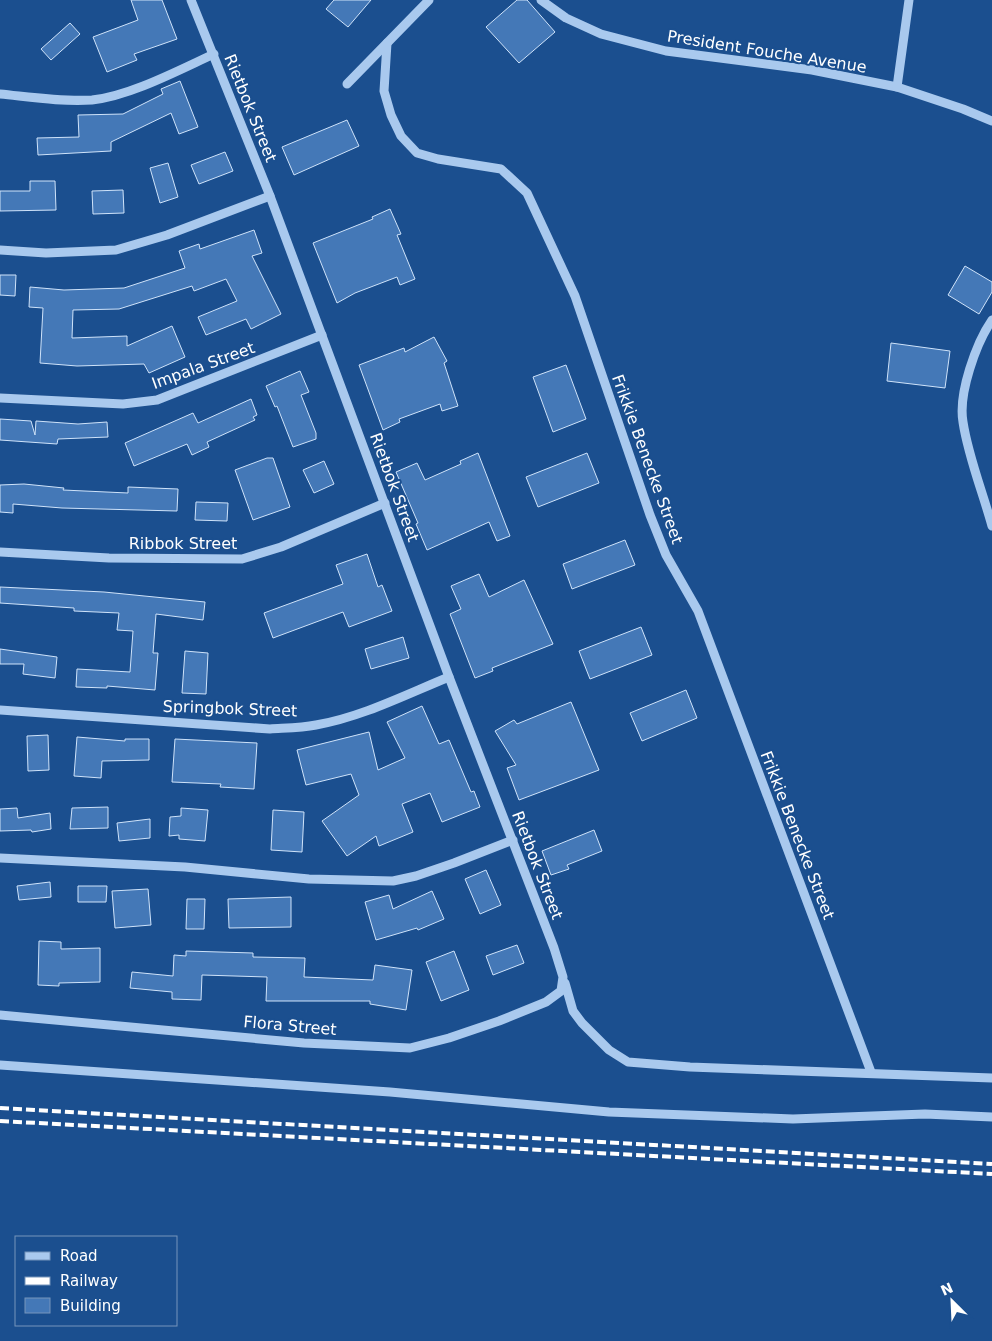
<svg xmlns="http://www.w3.org/2000/svg" width="992" height="1341" font-family="'DejaVu Sans',sans-serif">
<style>
.building{fill:#4478b7;stroke:#cfe3fa}
.lines{fill:none;stroke-linecap:round;stroke-linejoin:round}
.minor{stroke:#a9c9ee;stroke-width:9}
.rail{stroke:#fff;stroke-width:4;stroke-dasharray:9 4;stroke-linecap:butt}
.labels{text-anchor:middle;stroke-width:4;stroke-linejoin:round;paint-order:stroke}
.street-label{font-size:16px;fill:#fff;stroke:#1b4f8f}
</style>
<rect width="100%" height="100%" fill="#1b4f8f"/>
<g class="building">
<polygon points="131,0 162,0 177,39 134,54 137,60 107,72 93,37 138,20"/>
<polygon points="334,0 371,0 348,27 326,9"/>
<polygon points="517,0 527,0 555,32 519,63 486,27"/>
<polygon points="70,23 80,34 51,60 41,49"/>
<polygon points="180,81 198,127 179,134 171,113 111,142 111,151 38,155 37,138 79,137 78,115 123,114 163,94 161,89"/>
<polygon points="347,120 359,146 294,175 282,147"/>
<polygon points="225,152 233,171 199,184 191,165"/>
<polygon points="168,163 178,197 160,203 150,168"/>
<polygon points="30,181 55,181 56,210 0,211 0,191 30,191"/>
<polygon points="123,190 124,213 93,214 92,191"/>
<polygon points="390,209 401,234 397,235 415,279 400,285 397,277 355,293 337,303 313,243 373,219 372,217"/>
<polygon points="254,230 262,253 252,256 281,314 251,329 246,319 206,335 198,317 237,301 226,279 194,291 192,286 119,309 73,310 72,338 127,336 127,346 172,326 185,357 149,373 144,364 77,366 40,363 43,308 29,307 30,287 64,290 124,288 185,268 179,251 199,244 200,249"/>
<polygon points="965,266 992,282 992,292 979,314 948,295"/>
<polygon points="0,275 16,275 15,296 0,295"/>
<polygon points="434,337 447,361 444,363 458,406 442,411 440,404 399,419 400,422 383,430 359,365 404,348 405,352"/>
<polygon points="891,343 950,351 945,388 887,381"/>
<polygon points="566,365 586,419 553,432 533,377"/>
<polygon points="300,371 309,392 301,395 316,433 316,439 293,447 277,406 275,407 266,386"/>
<polygon points="251,399 257,415 253,417 255,420 207,442 209,447 192,455 187,444 134,466 125,443 193,413 198,423"/>
<polygon points="0,419 31,421 35,435 36,421 78,424 107,422 108,437 58,439 57,444 0,440"/>
<polygon points="478,453 510,536 497,541 489,522 427,550 416,524 418,523 396,472 417,463 425,480 461,464 460,461"/>
<polygon points="587,453 599,483 538,507 526,477"/>
<polygon points="267,458 273,458 290,507 253,520 235,470"/>
<polygon points="324,461 334,484 314,493 303,470"/>
<polygon points="24,484 64,488 63,490 128,493 128,487 178,489 177,511 62,508 13,504 13,513 0,512 0,485"/>
<polygon points="196,502 228,503 227,521 195,520"/>
<polygon points="625,540 635,565 572,589 563,564"/>
<polygon points="367,554 378,587 382,585 392,611 349,627 343,612 273,638 264,613 343,584 336,565"/>
<polygon points="479,574 489,597 524,580 553,644 492,668 493,671 475,678 450,614 461,609 451,586"/>
<polygon points="0,587 104,592 205,602 203,620 156,614 153,653 158,653 155,690 107,686 107,688 76,687 77,669 130,672 133,631 117,630 119,613 74,611 74,608 0,603"/>
<polygon points="641,627 652,655 590,679 579,651"/>
<polygon points="403,637 409,658 371,669 365,649"/>
<polygon points="0,649 57,657 55,678 23,674 24,664 0,664"/>
<polygon points="185,651 208,653 206,694 182,693"/>
<polygon points="686,690 697,718 642,741 630,713"/>
<polygon points="571,702 599,770 519,800 507,768 516,765 495,731 514,720 517,724"/>
<polygon points="422,706 439,744 449,740 471,792 474,791 480,807 442,822 430,793 402,804 413,832 379,846 376,836 347,856 322,821 359,795 351,774 306,785 297,750 369,732 378,770 405,758 387,722"/>
<polygon points="48,735 49,770 28,771 27,736"/>
<polygon points="77,737 125,741 125,739 149,739 149,760 102,761 101,778 74,776"/>
<polygon points="175,739 257,743 254,789 220,787 221,784 172,782"/>
<polygon points="108,807 108,828 70,829 72,808"/>
<polygon points="17,808 18,818 50,813 51,829 32,832 31,830 0,831 0,809"/>
<polygon points="181,808 208,810 205,841 179,839 179,835 169,836 170,817 181,816"/>
<polygon points="273,810 304,812 302,852 271,850"/>
<polygon points="150,819 150,838 119,841 117,823"/>
<polygon points="594,830 602,851 567,865 569,869 551,875 542,851"/>
<polygon points="486,870 501,905 480,914 465,879"/>
<polygon points="50,882 51,897 19,900 17,886"/>
<polygon points="78,886 107,886 106,902 78,902"/>
<polygon points="148,889 151,925 115,928 112,891"/>
<polygon points="432,891 444,919 418,930 417,928 376,940 365,902 389,895 393,909"/>
<polygon points="291,897 291,927 229,928 228,899"/>
<polygon points="187,899 205,899 204,929 186,929"/>
<polygon points="39,941 61,942 61,949 100,948 100,982 59,983 59,986 38,985"/>
<polygon points="517,945 524,963 493,975 486,956"/>
<polygon points="186,951 253,953 253,957 305,958 304,977 373,980 375,965 412,970 406,1010 370,1004 370,1001 266,1001 267,977 202,975 201,1000 172,999 172,992 130,988 132,972 173,976 174,955 186,956"/>
<polygon points="454,951 469,990 441,1001 426,962"/>
</g>
<g class="lines">
<g class="minor">
<polyline points="541,0 566,18 601,34 666,51 812,70 897,87 963,109 992,121"/>
<polyline points="387,43 384,91 391,115 401,136 417,153 438,159 501,169 527,193 575,296 650,515 666,555 698,611 871,1072"/>
<polyline points="347,84 429,0"/>
<polyline points="897,87 909,0"/>
<path d="M 0,94 C 30,97 62,102 92,100 C 130,96 179,70 214,54"/>
<polyline points="0,250 46,253 116,250 167,235 270,196"/>
<path d="M 992,320 C 976,343 958,394 963,422 C 968,456 983,493 992,526"/>
<polyline points="0,398 123,404 157,400 322,335"/>
<polyline points="0,552 109,558 242,559 281,547 385,503"/>
<path d="M 0,710 L 270,729 C 285,728 301,728 316,725 C 362,717 407,694 449,677"/>
<polyline points="0,858 185,867 309,879 393,881 416,876 454,863 513,840"/>
<polyline points="565,983 573,1011 582,1023 609,1050 628,1062 690,1067 992,1078"/>
<polyline points="0,1015 304,1043 410,1048 449,1038 499,1021 546,1002 561,991 563,977 554,948 449,677 270,196 191,0"/>
<polyline points="0,1065 390,1092 609,1112 793,1119 925,1114 992,1117"/>
</g>
<g class="rail">
<polyline points="0,1108 992,1164"/>
<polyline points="0,1121 992,1174"/>
</g>
</g>
<g class="labels">
<g class="street-label">
<text transform="translate(767 51) rotate(9)" y="6">President Fouche Avenue</text>
<text transform="translate(251 108) rotate(68)" y="6">Rietbok Street</text>
<text transform="translate(203 365) rotate(-20)" y="6">Impala Street</text>
<text transform="translate(648 459) rotate(70)" y="6">Frikkie Benecke Street</text>
<text transform="translate(395 487) rotate(70)" y="6">Rietbok Street</text>
<text x="183" y="549">Ribbok Street</text>
<text transform="translate(230 708) rotate(2)" y="6">Springbok Street</text>
<text transform="translate(798 835) rotate(69)" y="6">Frikkie Benecke Street</text>
<text transform="translate(538 865) rotate(69)" y="6">Rietbok Street</text>
<text transform="translate(290 1025) rotate(5)" y="6">Flora Street</text>
</g>
</g>
<rect x="15" y="1236" width="162" height="90" fill="#1b4f8f" stroke="#7695bc"/>
<rect x="25" y="1252" width="25" height="8" fill="#a9c9ee" stroke="#7695bc"/>
<text x="60" y="1261" font-size="15" fill="#ffffff">Road</text>
<rect x="25" y="1277" width="25" height="8" fill="#ffffff" stroke="#7695bc"/>
<text x="60" y="1286" font-size="15" fill="#ffffff">Railway</text>
<rect x="25" y="1298" width="25" height="15" fill="#4478b7" stroke="#7695bc"/>
<text x="60" y="1311" font-size="15" fill="#ffffff">Building</text>
<g transform="translate(952 1301) rotate(336)" stroke="#1b4f8f" stroke-width="4" paint-order="stroke">
<path d="M0-4L9 19L0 12L-9 19Z" fill="#ffffff"/>
<text y="-8" font-size="14" font-weight="bold" text-anchor="middle" fill="#ffffff">N</text>
</g>
</svg>
